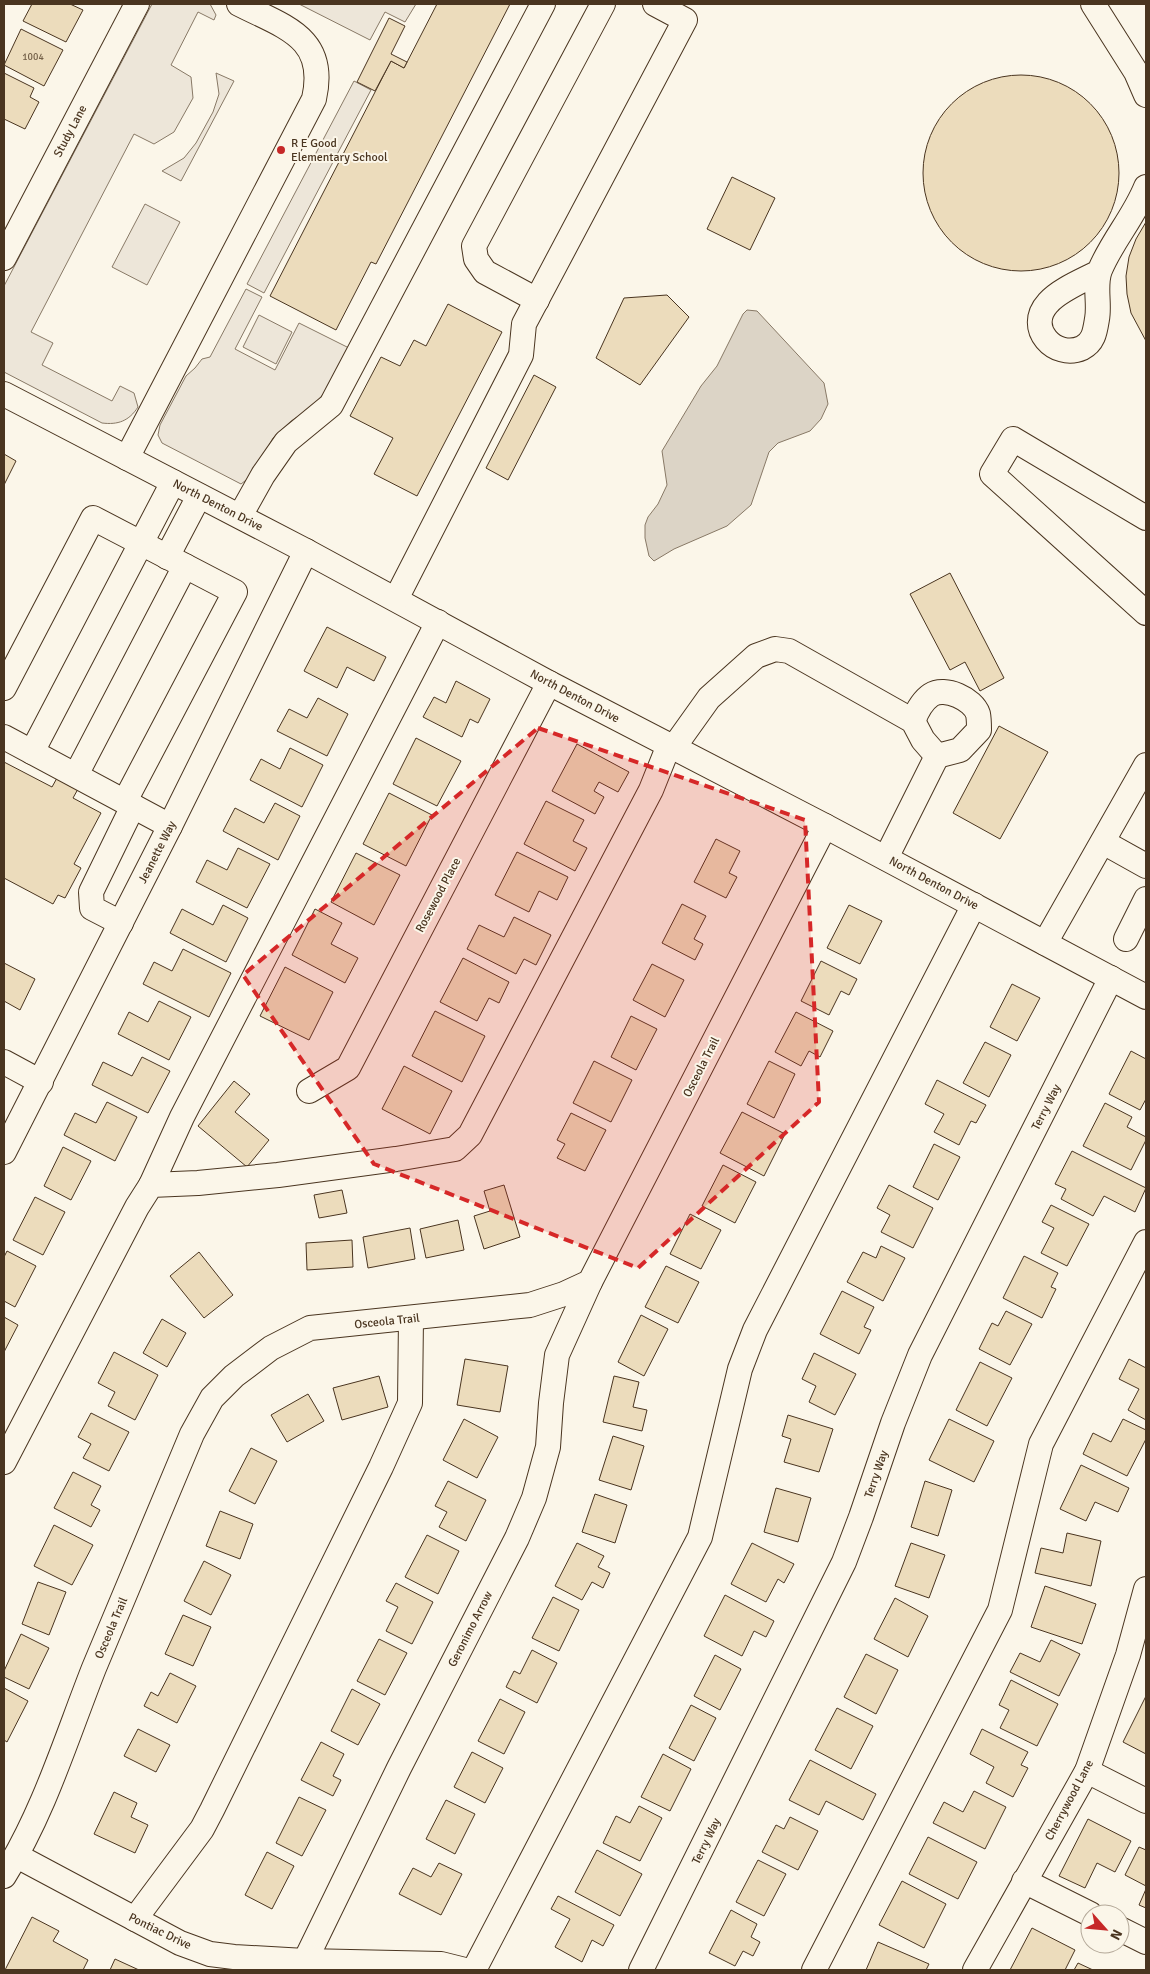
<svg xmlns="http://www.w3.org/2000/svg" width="1150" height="1974" font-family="Signika,sans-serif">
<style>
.green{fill:#ede6d9;stroke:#887966}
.water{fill:#dcd4c6;stroke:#887966}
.building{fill:#ecdcbc;stroke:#4a3520}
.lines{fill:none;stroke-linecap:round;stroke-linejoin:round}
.minor-casing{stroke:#4a3520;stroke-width:26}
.minor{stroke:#fbf6e9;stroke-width:24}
.marked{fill:#d62828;fill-opacity:0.2;stroke:#d62828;stroke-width:4;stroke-dasharray:10 6;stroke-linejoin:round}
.poi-dot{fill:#c62828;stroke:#fbf6e9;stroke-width:2}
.labels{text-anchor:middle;stroke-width:4;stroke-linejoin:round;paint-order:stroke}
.number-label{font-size:10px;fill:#725f47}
.street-label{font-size:12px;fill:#4a3520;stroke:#fbf6e9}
.poi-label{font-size:12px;fill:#4a3520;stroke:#fbf6e9;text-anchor:start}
</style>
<rect width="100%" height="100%" fill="#fbf6e9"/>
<g class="green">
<path d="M 152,4 L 210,4 L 216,15 L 214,20 L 198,12 L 171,65 L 191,77 L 193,98 L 174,132 L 154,144 L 134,134 L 31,332 L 53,343 L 42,365 L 112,401 L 120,386 L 134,393 L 138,407 C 129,421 118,425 102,423 L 4,372 L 4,286 Z"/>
<polygon points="299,4 416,4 405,22 385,12 370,40"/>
<polygon points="216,73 234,81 181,181 162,171 184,158 196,143 213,112 219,94"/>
<polygon points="354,81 371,90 264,293 247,284"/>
<polygon points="145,204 180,222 147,285 112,267"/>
<polygon points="246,289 262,297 235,349 275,370 299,323 349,348 327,390 311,408 291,421 273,438 254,474 241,484 162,443 158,435 160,425 186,376 195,368 202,359 210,357"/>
<polygon points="259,315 292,332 276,364 243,347"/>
</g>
<polygon class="water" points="747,310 757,311 824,383 828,404 821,419 810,431 778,443 769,452 751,505 727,526 674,549 654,561 649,556 645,538 645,525 648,517 658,504 667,485 662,451 701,386 717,366 743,314"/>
<g class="building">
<polygon points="32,4 70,4 83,10 66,42 23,21"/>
<polygon points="437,4 510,4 376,264 371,262 336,330 270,296 391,61 404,68"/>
<polygon points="389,18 405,26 391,54 407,62 404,68 391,61 375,91 357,82"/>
<polygon points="21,29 63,50 44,86 4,65"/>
<polygon points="4,73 34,88 30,97 39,102 25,129 4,119"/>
<circle cx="1021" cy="173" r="98"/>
<polygon points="732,177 775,198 750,250 707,229"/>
<polygon points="1146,222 1146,341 1131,313 1127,294 1126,276 1129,257 1136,239"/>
<polygon points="667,295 689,317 640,385 596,358 624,298"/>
<polygon points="448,304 502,332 417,496 374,474 393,438 350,416 381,357 400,366 414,340 426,346"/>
<polygon points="534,375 556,387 508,480 486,468"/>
<polygon points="4,454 16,461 4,485"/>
<polygon points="950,573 1004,678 980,691 965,662 950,670 910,594"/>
<polygon points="327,627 386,657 374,681 347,667 337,688 304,671"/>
<polygon points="456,681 490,699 478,723 470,719 462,737 423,717 434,697 446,703"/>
<polygon points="318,698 348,714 327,756 277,731 289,709 307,718"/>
<polygon points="999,726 1048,752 1000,839 953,813"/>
<polygon points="416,738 461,761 437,806 393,784"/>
<polygon points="577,744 629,772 618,792 599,782 594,791 604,797 595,814 552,791"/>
<polygon points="290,748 323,765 302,807 250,780 261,759 280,769"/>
<polygon points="4,762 52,787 57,778 78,789 73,798 101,813 74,864 81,868 65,898 58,895 53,904 4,878"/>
<polygon points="389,793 432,815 406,866 363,844"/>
<polygon points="546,801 584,820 573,841 587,848 575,871 524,844"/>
<polygon points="275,803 300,816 278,860 223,831 235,808 264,823"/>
<polygon points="716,839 740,851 729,873 737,877 726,898 694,882"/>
<polygon points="238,848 270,864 247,908 196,882 207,860 227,870"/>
<polygon points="517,852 568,877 557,900 539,891 529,912 495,895"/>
<polygon points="356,853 400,875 374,925 331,902"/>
<polygon points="682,904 706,916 694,939 703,944 695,960 662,943"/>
<polygon points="223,905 248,918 226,962 170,933 182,909 213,925"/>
<polygon points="849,905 882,921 860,964 827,948"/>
<polygon points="315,909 342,923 331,944 358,958 345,983 292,955"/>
<polygon points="514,917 551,935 536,965 524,959 516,974 467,949 479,925 504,937"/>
<polygon points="183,949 231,973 209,1017 143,984 154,962 172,971"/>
<polygon points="463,958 509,982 499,1003 489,998 477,1021 440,1002"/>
<polygon points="821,961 857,979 849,995 841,991 829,1015 801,1001"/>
<polygon points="4,963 35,979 20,1010 4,1001"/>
<polygon points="652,964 684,980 665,1017 633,1000"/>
<polygon points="285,967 333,992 309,1040 260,1016"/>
<polygon points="1012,984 1040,998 1017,1041 990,1027"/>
<polygon points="159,1001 191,1017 169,1060 118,1034 129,1012 148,1022"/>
<polygon points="435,1011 485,1036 462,1082 412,1056"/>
<polygon points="796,1012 833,1031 820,1057 809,1051 801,1066 775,1052"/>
<polygon points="631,1016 657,1029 636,1070 611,1057"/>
<polygon points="985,1042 1011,1055 989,1097 963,1083"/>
<polygon points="1131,1051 1146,1059 1146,1099 1140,1110 1109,1094"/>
<polygon points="142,1057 170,1071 148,1113 92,1085 103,1062 132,1076"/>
<polygon points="594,1061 632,1080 611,1122 573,1103"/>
<polygon points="769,1061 795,1074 774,1118 747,1104"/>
<polygon points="404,1066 452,1091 430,1134 382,1109"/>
<polygon points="937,1080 986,1105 976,1123 971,1121 959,1145 934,1132 944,1114 925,1104"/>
<polygon points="234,1081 250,1094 235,1112 269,1140 247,1167 198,1126"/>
<polygon points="107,1102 137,1117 115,1161 64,1135 75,1113 96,1123"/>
<polygon points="1105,1103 1132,1117 1127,1127 1146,1137 1146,1140 1131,1170 1083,1146"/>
<polygon points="742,1112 785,1134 764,1176 720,1153"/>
<polygon points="571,1113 606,1130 585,1171 557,1158 565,1144 557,1140"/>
<polygon points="934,1144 960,1157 938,1200 913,1187"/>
<polygon points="63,1147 91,1161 71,1200 44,1186"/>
<polygon points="1072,1151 1146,1188 1135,1212 1104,1196 1093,1216 1061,1199 1066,1189 1055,1184"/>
<polygon points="723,1165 756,1182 735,1223 702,1206"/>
<polygon points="504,1185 520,1237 484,1249 474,1216 490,1211 484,1191"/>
<polygon points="889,1185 933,1208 913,1248 881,1232 890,1215 877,1208"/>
<polygon points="342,1190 347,1213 319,1218 314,1195"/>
<polygon points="35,1197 65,1212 43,1255 13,1240"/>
<polygon points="1051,1205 1089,1224 1067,1266 1041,1253 1054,1228 1042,1222"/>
<polygon points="690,1214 721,1230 701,1269 670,1254"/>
<polygon points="458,1220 464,1250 426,1258 420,1229"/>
<polygon points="410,1228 415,1259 368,1268 363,1237"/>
<polygon points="352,1240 353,1267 307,1270 306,1243"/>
<polygon points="881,1246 905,1258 883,1301 847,1282 863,1252 876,1258"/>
<polygon points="7,1251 36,1266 15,1307 4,1301 4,1257"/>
<polygon points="199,1252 233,1295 204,1318 170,1276"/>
<polygon points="1024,1256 1058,1273 1051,1287 1056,1289 1042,1318 1003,1298"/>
<polygon points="666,1266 699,1282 678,1323 645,1307"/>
<polygon points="842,1291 874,1307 864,1327 871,1330 859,1354 820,1334"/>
<polygon points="1006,1311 1032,1324 1010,1365 979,1349 992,1323 998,1326"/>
<polygon points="641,1315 668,1329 644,1376 618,1362"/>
<polygon points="4,1317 18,1325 4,1352"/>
<polygon points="162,1319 186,1333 167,1367 143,1353"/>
<polygon points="114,1352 158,1375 135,1420 108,1406 115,1392 98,1383"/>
<polygon points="814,1353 856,1374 835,1415 809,1402 816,1386 802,1379"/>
<polygon points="465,1359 508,1366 500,1412 457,1405"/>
<polygon points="1129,1359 1146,1368 1146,1420 1128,1410 1139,1389 1119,1379"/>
<polygon points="980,1362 1012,1378 987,1426 956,1410"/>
<polygon points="379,1376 388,1407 342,1420 333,1388"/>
<polygon points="614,1376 639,1382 633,1407 647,1410 642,1431 603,1422"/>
<polygon points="308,1394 324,1421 287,1442 271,1415"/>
<polygon points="91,1413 129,1432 109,1471 83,1458 91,1444 78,1437"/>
<polygon points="788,1415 833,1429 819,1472 784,1462 791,1439 782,1436"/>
<polygon points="464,1419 498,1437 477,1478 443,1460"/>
<polygon points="949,1419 994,1441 974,1482 929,1460"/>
<polygon points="1123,1419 1146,1430 1146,1439 1127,1476 1083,1454 1093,1433 1111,1442"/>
<polygon points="613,1436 644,1446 631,1490 599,1480"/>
<polygon points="251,1448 277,1461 255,1504 229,1491"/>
<polygon points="1081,1465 1129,1488 1118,1512 1095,1502 1086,1521 1060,1509"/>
<polygon points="73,1472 101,1486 91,1505 100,1510 91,1527 54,1508"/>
<polygon points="448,1481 486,1500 466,1541 439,1527 447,1512 435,1506"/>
<polygon points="925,1481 952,1490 938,1536 911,1527"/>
<polygon points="776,1488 811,1498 798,1542 764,1532"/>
<polygon points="595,1494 627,1505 615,1543 582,1532"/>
<polygon points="220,1511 253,1524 240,1559 206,1546"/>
<polygon points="54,1525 93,1545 72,1585 34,1566"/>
<polygon points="1067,1533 1101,1541 1091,1586 1035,1573 1041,1548 1063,1553"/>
<polygon points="427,1535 459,1551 438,1594 405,1577"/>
<polygon points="577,1543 604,1556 598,1567 610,1573 603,1588 592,1582 582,1600 555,1586"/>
<polygon points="752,1543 794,1564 784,1583 778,1579 766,1602 731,1584"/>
<polygon points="911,1543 945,1555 929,1598 895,1586"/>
<polygon points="204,1561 231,1575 211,1615 184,1601"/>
<polygon points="38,1582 66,1592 49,1635 22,1624"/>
<polygon points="396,1583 433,1602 412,1644 386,1631 398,1607 386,1601"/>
<polygon points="1045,1586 1096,1604 1082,1644 1031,1627"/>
<polygon points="725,1595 774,1621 766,1637 754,1631 742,1656 704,1636"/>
<polygon points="553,1597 579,1610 559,1651 532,1638"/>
<polygon points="895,1598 928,1616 908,1657 874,1639"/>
<polygon points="183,1615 211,1627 193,1666 165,1654"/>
<polygon points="21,1634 49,1648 29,1689 4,1677 4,1671"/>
<polygon points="379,1639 407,1653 385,1695 357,1681"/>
<polygon points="1051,1640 1080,1654 1059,1696 1010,1672 1020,1653 1040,1662"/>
<polygon points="532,1650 557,1663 537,1703 506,1687 514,1671 520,1674"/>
<polygon points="866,1654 898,1670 876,1714 844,1697"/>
<polygon points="715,1655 741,1669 720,1710 694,1696"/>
<polygon points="170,1673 196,1686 177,1723 144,1706 151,1692 158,1696"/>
<polygon points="1011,1680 1058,1704 1037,1746 1000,1728 1009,1710 999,1705"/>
<polygon points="4,1688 28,1701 7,1742 4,1740"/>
<polygon points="352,1689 380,1704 358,1745 331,1731"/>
<polygon points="1146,1696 1146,1754 1123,1742"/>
<polygon points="500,1699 525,1712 504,1754 478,1741"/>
<polygon points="691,1705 716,1718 694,1761 669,1748"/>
<polygon points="837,1708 873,1726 851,1769 815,1750"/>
<polygon points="138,1729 170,1745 156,1772 124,1756"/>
<polygon points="982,1729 1028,1752 1021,1765 1028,1768 1013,1797 986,1783 994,1767 970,1754"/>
<polygon points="321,1742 344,1754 333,1776 341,1780 333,1796 301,1780"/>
<polygon points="472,1752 503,1768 485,1803 454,1787"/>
<polygon points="663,1754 691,1769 670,1811 641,1797"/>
<polygon points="810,1760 876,1794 863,1820 826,1801 819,1815 789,1800"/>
<polygon points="974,1791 1006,1807 985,1849 933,1823 944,1802 963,1812"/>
<polygon points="114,1792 137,1803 131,1817 148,1825 135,1853 94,1834"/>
<polygon points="299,1797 326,1810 302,1856 276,1843"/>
<polygon points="446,1800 475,1814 455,1854 426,1839"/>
<polygon points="639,1806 662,1818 640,1861 603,1843 616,1816 630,1823"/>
<polygon points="790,1817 818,1831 798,1870 762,1852 776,1825 784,1829"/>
<polygon points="1088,1819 1131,1841 1115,1872 1097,1863 1085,1888 1059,1876"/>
<polygon points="928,1837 977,1862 958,1899 909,1874"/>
<polygon points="1139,1847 1146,1850 1146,1886 1125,1875"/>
<polygon points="597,1850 642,1874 620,1916 575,1892"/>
<polygon points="267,1852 294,1866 272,1909 245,1895"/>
<polygon points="758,1860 786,1874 764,1916 736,1902"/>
<polygon points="439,1863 462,1874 441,1915 399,1894 413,1868 431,1877"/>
<polygon points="902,1881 946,1904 924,1948 879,1925"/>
<polygon points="1146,1889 1146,1908 1139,1905"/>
<polygon points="558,1896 614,1925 603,1946 592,1940 582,1962 555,1947 570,1919 551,1909"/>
<polygon points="731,1910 757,1924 751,1937 760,1942 753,1956 743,1951 735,1966 709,1953"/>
<polygon points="32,1917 59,1931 53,1941 88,1960 83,1970 5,1970"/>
<polygon points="1032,1928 1075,1950 1065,1970 1010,1970"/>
<polygon points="878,1942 929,1964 926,1970 866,1970"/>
<polygon points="115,1959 139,1970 110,1970"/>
<polygon points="1078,1963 1093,1970 1074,1970"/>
</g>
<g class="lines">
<g class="minor-casing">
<g id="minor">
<polyline points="1093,4 1136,72 1146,95"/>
<polyline points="4,258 137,4"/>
<path d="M 1099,272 C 1084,280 1059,290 1048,303 C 1025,328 1055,360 1082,348 C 1094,342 1095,331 1097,319 C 1100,304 1094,285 1100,270 C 1112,241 1134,217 1146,187"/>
<polyline points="537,300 485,272 476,259 474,246 603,4"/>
<polyline points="4,394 306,551 549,683 825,826 1146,997"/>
<path d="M 127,458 L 314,99 C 328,37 284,27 239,4"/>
<polyline points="240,516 263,475 286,442 331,405 543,4"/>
<polyline points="1146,518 1013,439 992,474 1146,613"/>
<polyline points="167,557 199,496"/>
<polyline points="396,599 521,355 524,324 685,20 655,4"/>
<polyline points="4,688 93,518 235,592 125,801"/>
<path d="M 913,721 C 917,711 922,701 931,695 C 945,686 973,699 978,714 C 979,719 979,725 979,730 L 960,750 L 937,756"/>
<polyline points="4,737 170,826"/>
<polyline points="674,747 709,698 756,656 775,649 789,651 913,721 923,740 937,756 886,858"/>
<polyline points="32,752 173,482"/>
<polyline points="76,775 185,566"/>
<polyline points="1103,842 1146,866"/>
<polyline points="121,923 92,908 91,892 133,806"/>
<polyline points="1126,939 1146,899"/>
<polyline points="1045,943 1146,765"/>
<polyline points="4,1062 41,1082"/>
<polyline points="309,1091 348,1068 549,683"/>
<polyline points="4,1152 170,826 306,551"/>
<polyline points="151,1185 182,1117 438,622"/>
<polyline points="4,1462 137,1207 151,1185 198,1183 278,1175 396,1159 455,1149 470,1135 651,790 669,745"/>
<polyline points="1087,1771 1146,1801"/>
<polyline points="17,1856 180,1943 210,1954 234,1957 305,1961 441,1964 465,1970"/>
<path d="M 4,1876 C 44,1812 66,1739 94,1668 C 126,1590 159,1512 192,1434 L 212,1398 L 234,1376 L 271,1348 L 310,1328 L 530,1305 L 564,1294 L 590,1282 L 825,826"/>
<polyline points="1024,1881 1090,1914"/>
<polyline points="135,1919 202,1829 212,1810 381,1467 410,1403 411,1318"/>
<polyline points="1120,1929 1146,1942"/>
<polyline points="305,1961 399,1768 517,1538 534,1498 548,1447 551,1403 557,1355 590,1282"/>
<polyline points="474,1970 700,1537 740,1369 755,1330 974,905"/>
<polyline points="641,1970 844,1562 861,1517 893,1423 920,1355 1111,978"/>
<polyline points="814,1970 1000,1610 1041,1444 1146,1242"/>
<polyline points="975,1970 1087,1771 1128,1655 1146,1589"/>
</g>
</g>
<use href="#minor" class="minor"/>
</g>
<path class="marked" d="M 538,728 L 805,820 L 819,1102 L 638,1268 L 374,1164 L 243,975 Z"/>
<circle class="poi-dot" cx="281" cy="150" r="5"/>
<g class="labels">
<g class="number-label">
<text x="33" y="60">1004</text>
</g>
<g class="street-label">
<text transform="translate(70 131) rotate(-62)" y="4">Study Lane</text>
<text transform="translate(218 505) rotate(27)" y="4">North Denton Drive</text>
<text transform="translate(575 696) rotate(28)" y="4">North Denton Drive</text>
<text transform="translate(157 852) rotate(-63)" y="4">Jeanette Way</text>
<text transform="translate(934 883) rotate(28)" y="4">North Denton Drive</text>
<text transform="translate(438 895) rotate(-62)" y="4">Rosewood Place</text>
<text transform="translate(701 1067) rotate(-63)" y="4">Osceola Trail</text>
<text transform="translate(1046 1107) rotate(-63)" y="4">Terry Way</text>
<text transform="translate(387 1321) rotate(-6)" y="4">Osceola Trail</text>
<text transform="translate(876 1474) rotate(-71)" y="4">Terry Way</text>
<text transform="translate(111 1628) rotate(-67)" y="4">Osceola Trail</text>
<text transform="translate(470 1629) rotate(-63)" y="4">Geronimo Arrow</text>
<text transform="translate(1069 1800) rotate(-62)" y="4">Cherrywood Lane</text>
<text transform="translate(706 1841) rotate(-64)" y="4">Terry Way</text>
<text transform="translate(160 1931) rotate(26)" y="4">Pontiac Drive</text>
</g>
<g class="poi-label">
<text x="291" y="147">R E Good<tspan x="291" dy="14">Elementary School</tspan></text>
</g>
</g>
<rect width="1150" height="1974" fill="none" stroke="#4a3520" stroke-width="10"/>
<g transform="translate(1105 1929) rotate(117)"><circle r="24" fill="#fbf6e9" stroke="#b4a999"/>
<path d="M0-4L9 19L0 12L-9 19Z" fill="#c62828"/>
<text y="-8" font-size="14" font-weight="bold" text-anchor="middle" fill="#4a3520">N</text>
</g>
</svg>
